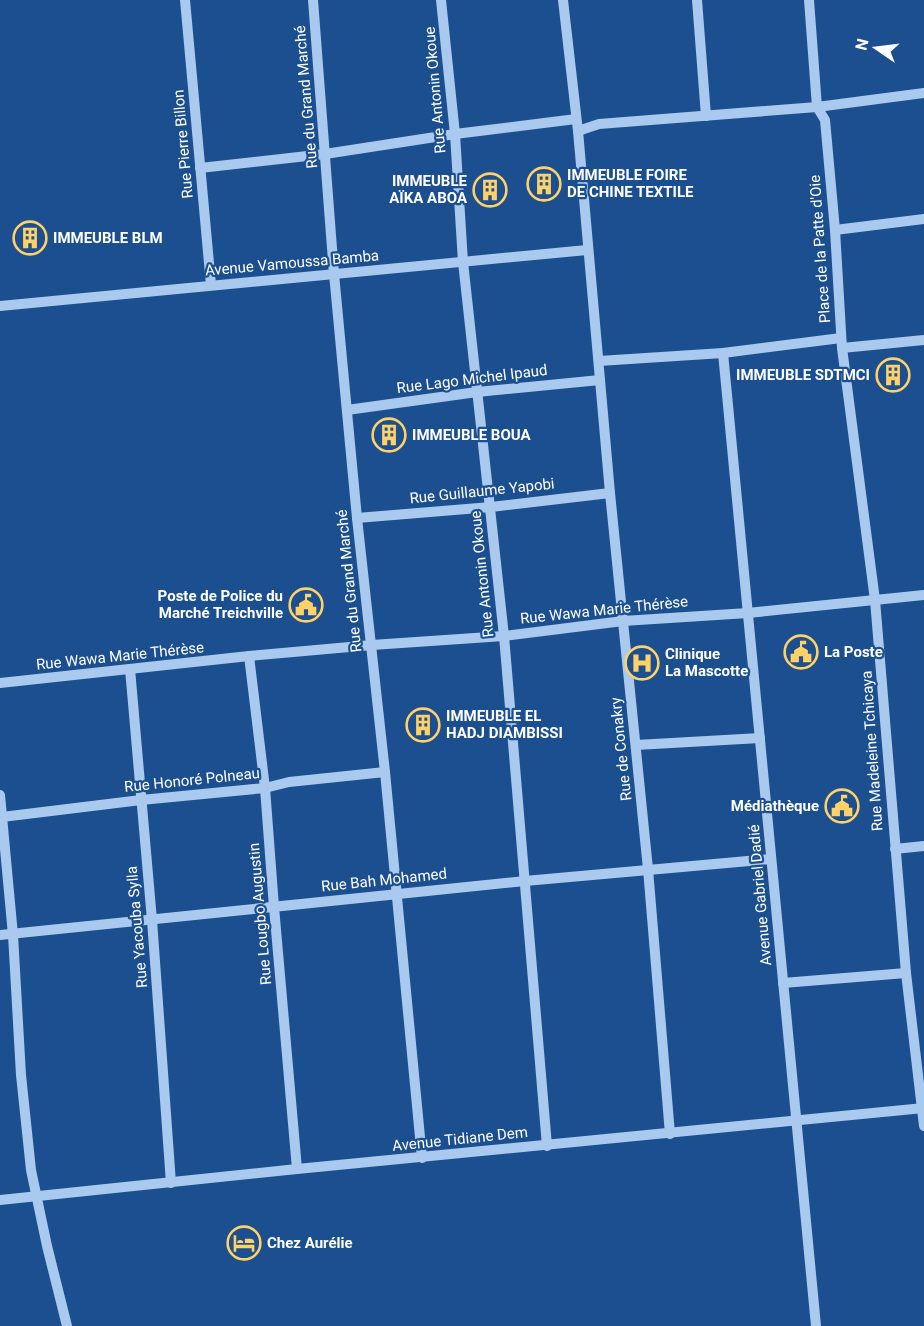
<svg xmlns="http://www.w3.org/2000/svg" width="924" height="1326" font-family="Roboto,sans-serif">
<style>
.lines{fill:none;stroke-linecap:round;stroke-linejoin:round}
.minor{stroke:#a9c9ee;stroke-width:10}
.labels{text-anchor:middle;stroke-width:4.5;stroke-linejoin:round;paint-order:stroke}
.street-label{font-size:15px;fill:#fff;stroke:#1b4f8f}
.poi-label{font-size:15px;font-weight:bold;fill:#fff;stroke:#1b4f8f;text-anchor:start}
</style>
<rect width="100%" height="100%" fill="#1b4f8f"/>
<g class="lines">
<g class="minor">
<polyline points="185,0 211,285"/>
<polyline points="313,0 334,274 357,518 385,772 422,1158"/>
<polyline points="441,0 455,134 463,262 504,636 547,1146"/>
<polyline points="563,0 578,131 610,493 648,869 670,1134"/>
<polyline points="697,0 706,116"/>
<polyline points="809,0 817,107 825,120 835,230 842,348 875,600 906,973 924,1126"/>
<polyline points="578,131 599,124 817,107 924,93"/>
<polyline points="200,168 325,154 455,134 576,119"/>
<polyline points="835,230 924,219"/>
<polyline points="0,306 587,250"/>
<polyline points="842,348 924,340"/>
<polyline points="723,353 816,1326"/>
<polyline points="599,361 723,353 841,338"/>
<polyline points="347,410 477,392 600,380"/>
<polyline points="357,518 491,507 610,493"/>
<polyline points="249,656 265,788 274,907 297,1169"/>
<polyline points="130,669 152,920 171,1183"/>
<polyline points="0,683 249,656 372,645 504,636 623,621 748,613 924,595"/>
<polyline points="636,745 760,738"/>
<polyline points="0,795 13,935 21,1075 31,1170 47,1246 67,1326"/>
<polyline points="2,817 141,800 265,788 289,782 385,772"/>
<polyline points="895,849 924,846"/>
<polyline points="0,935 525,881 771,859"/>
<polyline points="783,983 906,973"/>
<polyline points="0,1200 297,1169 924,1108"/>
</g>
</g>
<defs>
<g id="building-ring" transform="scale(1.725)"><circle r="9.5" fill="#1b4f8f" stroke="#ffd166" stroke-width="1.5"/><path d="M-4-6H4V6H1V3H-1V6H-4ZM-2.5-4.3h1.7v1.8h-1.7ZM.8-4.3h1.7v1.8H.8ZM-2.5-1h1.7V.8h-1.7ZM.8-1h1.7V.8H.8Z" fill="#ffd166"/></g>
<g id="civic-ring" transform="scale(1.725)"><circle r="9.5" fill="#1b4f8f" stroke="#ffd166" stroke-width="1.5"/><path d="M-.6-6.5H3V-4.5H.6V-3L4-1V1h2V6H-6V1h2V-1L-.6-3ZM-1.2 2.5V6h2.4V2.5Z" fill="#ffd166"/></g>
<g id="hospital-ring" transform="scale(1.725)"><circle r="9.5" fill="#1b4f8f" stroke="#ffd166" stroke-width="1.5"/><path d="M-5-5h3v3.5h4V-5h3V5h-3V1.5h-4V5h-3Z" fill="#ffd166"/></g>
<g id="hotel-ring" transform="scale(1.725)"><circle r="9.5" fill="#1b4f8f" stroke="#ffd166" stroke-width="1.5"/><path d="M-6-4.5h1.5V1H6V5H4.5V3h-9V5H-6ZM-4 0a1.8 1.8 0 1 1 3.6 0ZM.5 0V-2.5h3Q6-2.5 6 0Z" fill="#ffd166"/></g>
</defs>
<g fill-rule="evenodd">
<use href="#building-ring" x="544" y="184"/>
<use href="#building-ring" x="490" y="190"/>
<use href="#building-ring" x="30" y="238"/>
<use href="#building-ring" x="893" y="375"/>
<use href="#building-ring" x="389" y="435"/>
<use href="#civic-ring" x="306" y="605"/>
<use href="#civic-ring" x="801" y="652"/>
<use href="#hospital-ring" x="642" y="663"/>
<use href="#building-ring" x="423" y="725"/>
<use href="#civic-ring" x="842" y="806"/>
<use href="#hotel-ring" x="244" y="1243"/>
</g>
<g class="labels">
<g class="street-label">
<text transform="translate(435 90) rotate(-95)" y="5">Rue Antonin Okoue</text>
<text transform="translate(306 97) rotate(-95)" y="5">Rue du Grand Marché</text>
<text transform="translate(183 144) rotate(-95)" y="5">Rue Pierre Billon</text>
<text transform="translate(820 249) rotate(-94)" y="5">Place de la Patte d'Oie</text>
<text transform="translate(292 263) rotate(-5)" y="5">Avenue Vamoussa Bamba</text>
<text transform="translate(472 379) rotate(-7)" y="5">Rue Lago Michel Ipaud</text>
<text transform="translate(482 491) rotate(-6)" y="5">Rue Guillaume Yapobi</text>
<text transform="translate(482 574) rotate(-96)" y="5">Rue Antonin Okoue</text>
<text transform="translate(349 581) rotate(-96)" y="5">Rue du Grand Marché</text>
<text transform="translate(604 610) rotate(-6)" y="5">Rue Wawa Marie Thérèse</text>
<text transform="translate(120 656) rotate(-6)" y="5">Rue Wawa Marie Thérèse</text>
<text transform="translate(621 749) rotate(-96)" y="5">Rue de Conakry</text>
<text transform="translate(872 751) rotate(-94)" y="5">Rue Madeleine Tchicaya</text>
<text transform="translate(192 780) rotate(-6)" y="5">Rue Honoré Polneau</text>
<text transform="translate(384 880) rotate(-6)" y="5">Rue Bah Mohamed</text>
<text transform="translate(760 895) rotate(-95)" y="5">Avenue Gabriel Dadié</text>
<text transform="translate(260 914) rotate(-95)" y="5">Rue Lougbo Augustin</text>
<text transform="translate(137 927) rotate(-95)" y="5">Rue Yacouba Sylla</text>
<text transform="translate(460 1139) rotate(-6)" y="5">Avenue Tidiane Dem</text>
</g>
<g class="poi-label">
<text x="567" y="180">IMMEUBLE FOIRE<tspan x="567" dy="17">DE CHINE TEXTILE</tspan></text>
<text x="467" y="186" text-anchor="end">IMMEUBLE<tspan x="467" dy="17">AÏKA ABOA</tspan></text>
<text x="53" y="243">IMMEUBLE BLM</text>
<text x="870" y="380" text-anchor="end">IMMEUBLE SDTMCI</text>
<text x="412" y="440">IMMEUBLE BOUA</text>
<text x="283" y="601" text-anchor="end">Poste de Police du<tspan x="283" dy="17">Marché Treichville</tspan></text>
<text x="824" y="657">La Poste</text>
<text x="665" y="659">Clinique<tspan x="665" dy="17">La Mascotte</tspan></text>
<text x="446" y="721">IMMEUBLE EL<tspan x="446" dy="17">HADJ DIAMBISSI</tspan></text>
<text x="819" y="811" text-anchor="end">Médiathèque</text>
<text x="267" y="1248">Chez Aurélie</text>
</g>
</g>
<g transform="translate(876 48) rotate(284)" stroke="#1b4f8f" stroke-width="4.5" paint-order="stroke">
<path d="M0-4.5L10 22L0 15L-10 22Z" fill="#ffffff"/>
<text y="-9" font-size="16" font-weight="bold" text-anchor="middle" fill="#ffffff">N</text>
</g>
</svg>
